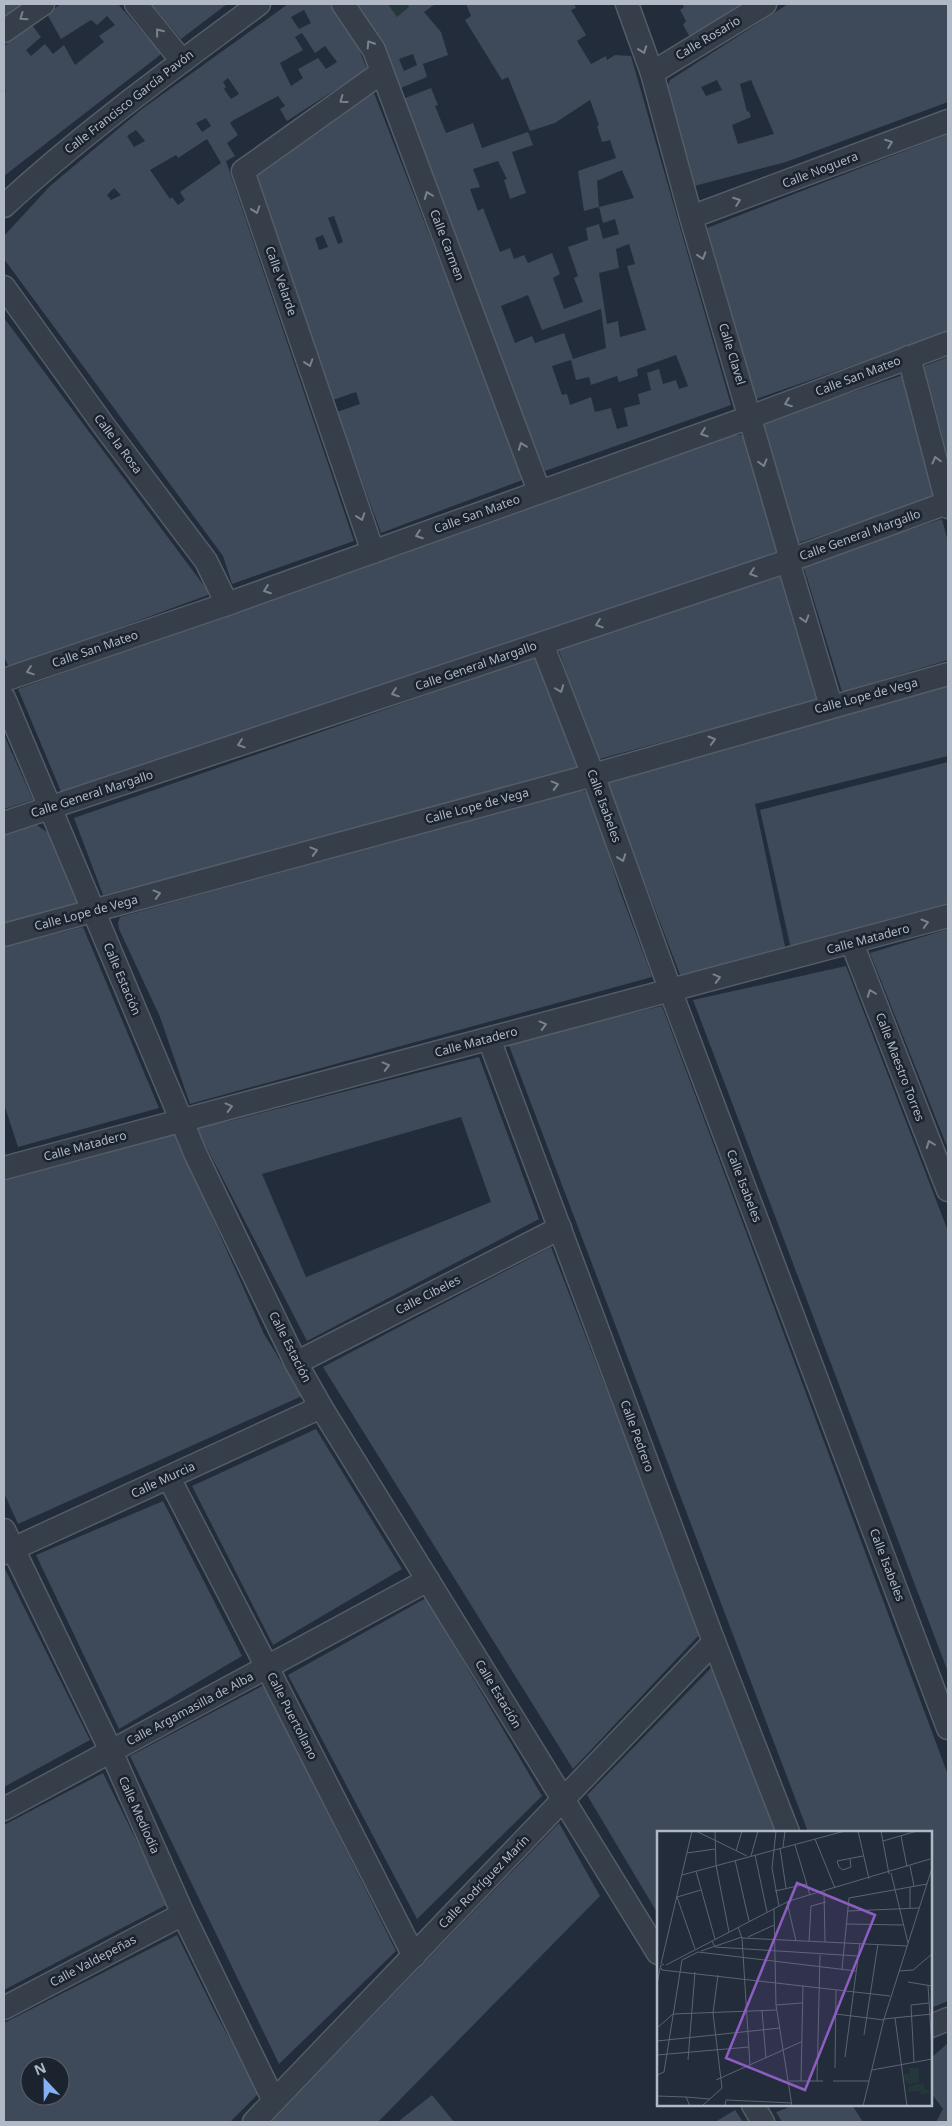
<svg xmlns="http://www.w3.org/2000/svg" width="952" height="2126" font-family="'Noto Sans',sans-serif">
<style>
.green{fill:#24383b}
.building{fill:#3e4a59;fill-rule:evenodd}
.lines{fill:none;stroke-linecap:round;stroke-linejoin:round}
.minor-casing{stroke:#545c68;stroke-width:25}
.minor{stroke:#363e4a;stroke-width:22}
.oneway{stroke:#7a828e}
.labels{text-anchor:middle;stroke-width:5;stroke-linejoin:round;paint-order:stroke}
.street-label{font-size:12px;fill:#b1b9c6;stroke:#1b232f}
.inset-road{fill:none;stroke:#5b6472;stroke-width:1}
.view{fill:#8e5dc1;fill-opacity:0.15;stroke:#8e5dc1;stroke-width:2.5}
.inset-edge{fill:none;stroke:#b1b9c6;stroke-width:2.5}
</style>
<rect width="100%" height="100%" fill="#222c3a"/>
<polygon class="green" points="388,4 407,4 409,7 397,17"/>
<g class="building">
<polygon points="4,4 26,4 4,19"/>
<polygon points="61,4 118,4 160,52 160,55 4,176 4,93 6,91 4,88 4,46 32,25 41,37 26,50 31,56 45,44 53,54 64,45 75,65 104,42 99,36 115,25 107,16 97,25 91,20 61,39 47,14"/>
<polygon points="152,4 227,4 181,39"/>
<path d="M 288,4 L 332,4 L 356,42 L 367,69 L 287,121 L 280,109 L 285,106 L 278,96 L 232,121 L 230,123 L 238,135 L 227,143 L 235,156 L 226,161 L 354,541 L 232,584 L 223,556 L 4,259 L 4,236 L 50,186 L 142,109 ZM 304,10 L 311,23 L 299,29 L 291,17 ZM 302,33 L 315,53 L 325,46 L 337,62 L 326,69 L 318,58 L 298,69 L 303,78 L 291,86 L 280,63 L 303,50 L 295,37 ZM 228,78 L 239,94 L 231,99 L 224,89 L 226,87 L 223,82 ZM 206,118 L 211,126 L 202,132 L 196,123 ZM 136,130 L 145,141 L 134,147 L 127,136 ZM 207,139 L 221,163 L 180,192 L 185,200 L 178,205 L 172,197 L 170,199 L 150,170 L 176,155 L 178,158 ZM 114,188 L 121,195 L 111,200 L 107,195 Z"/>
<path d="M 353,4 L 388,4 L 397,17 L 409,7 L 407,4 L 435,4 L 424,12 L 441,32 L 448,55 L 423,64 L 427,77 L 396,90 ZM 413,54 L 417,65 L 404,71 L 399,59 Z"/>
<path d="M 466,4 L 574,4 L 576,8 L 571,10 L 586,35 L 577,41 L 591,64 L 606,56 L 607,60 L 615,55 L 631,56 L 731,405 L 545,471 L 400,100 L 431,88 L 438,105 L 435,106 L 446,133 L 473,123 L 482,148 L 528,132 L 533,145 L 512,152 L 526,193 L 510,199 L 504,180 L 507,179 L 498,161 L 473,169 L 480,187 L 470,189 L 478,211 L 483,208 L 500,252 L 510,248 L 514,259 L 524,255 L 528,263 L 552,253 L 560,274 L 553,278 L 564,309 L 583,302 L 574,278 L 578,276 L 568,247 L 588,240 L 586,228 L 599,224 L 603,239 L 619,234 L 615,219 L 603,223 L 599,207 L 634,198 L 622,170 L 597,181 L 599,207 L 584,211 L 578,171 L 616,158 L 610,140 L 602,142 L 597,126 L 599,125 L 590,100 L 555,123 L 530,131 L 508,77 L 502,80 L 465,20 L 471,16 ZM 629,244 L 635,264 L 627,266 L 646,330 L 620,337 L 618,321 L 607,324 L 599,273 L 619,268 L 616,249 ZM 528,295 L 542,330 L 601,309 L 606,348 L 573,359 L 564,333 L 535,343 L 532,336 L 515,343 L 501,306 ZM 676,355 L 688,386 L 679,389 L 676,380 L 663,384 L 659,369 L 647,373 L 651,390 L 638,394 L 640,404 L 624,408 L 628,426 L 617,429 L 611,408 L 595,412 L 591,397 L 570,405 L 567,394 L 562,395 L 552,366 L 571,360 L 576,380 L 589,377 L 591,385 L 617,376 L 619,382 L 638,376 L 637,369 Z"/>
<polygon points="682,4 743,4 690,37 683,25 686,21 680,10 684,7"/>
<path d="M 788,4 L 948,4 L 948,102 L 786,162 L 694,186 L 666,90 L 670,80 ZM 717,80 L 722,90 L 706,96 L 701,87 ZM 751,80 L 774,134 L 738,144 L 732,125 L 751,117 L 749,111 L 747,112 L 740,84 Z"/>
<path d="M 374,93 L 525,479 L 381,533 L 337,412 L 360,404 L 356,392 L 333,400 L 251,176 ZM 334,216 L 343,242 L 338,244 L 328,218 ZM 323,235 L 328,247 L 319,250 L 315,238 Z"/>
<polygon points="948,134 948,332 756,399 707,228"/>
<polygon points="4,318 208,591 208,595 9,668 4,656"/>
<polygon points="948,357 948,457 924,366"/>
<polygon points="903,375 938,496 795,544 762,423"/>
<polygon points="734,435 745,435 782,554 62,794 18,689"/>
<polygon points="942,519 948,542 948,660 842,692 803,565"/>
<polygon points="780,572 817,700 596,760 557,645"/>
<polygon points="535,657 578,770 103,895 74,818"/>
<polygon points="948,686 948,756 755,804 786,951 682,980 607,783"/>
<polygon points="4,735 33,800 4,809"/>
<polygon points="948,762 948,906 791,949 760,810"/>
<polygon points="579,790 588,792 590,796 620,891 652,977 190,1104 160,1017 119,929 118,923 120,917"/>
<polygon points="34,823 48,833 80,907 4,926 4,833"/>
<polygon points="83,927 159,1108 18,1147 4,1104 4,947"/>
<polygon points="948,929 948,1149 870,953"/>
<polygon points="846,966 948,1231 948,1672 693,1000"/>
<polygon points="662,1006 948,1775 948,2001 931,2008 931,1832 808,1832 508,1043"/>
<path d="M 479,1057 L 539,1219 L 307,1341 L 196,1127 L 230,1121 ZM 461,1117 L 491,1202 L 306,1277 L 262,1174 Z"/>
<polygon points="175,1134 264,1334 302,1396 18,1524 4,1493 4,1179"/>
<polygon points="551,1247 701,1633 573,1769 323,1367"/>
<polygon points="316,1429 402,1569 273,1645 192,1486"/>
<polygon points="163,1501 242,1656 119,1729 36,1555"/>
<polygon points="4,1567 90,1740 4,1787"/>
<polygon points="426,1598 542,1796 417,1919 288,1675"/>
<polygon points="712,1667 776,1832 658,1832 658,1914 587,1795"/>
<polygon points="264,1685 396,1951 279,2064 130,1756"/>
<polygon points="103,1773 168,1904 4,1990 4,1825"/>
<polygon points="559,1823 600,1896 378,2122 271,2122"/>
<path d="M 177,1935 L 215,2012 L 259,2093 L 230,2122 L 4,2122 L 4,2023 ZM 30,2066 L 60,2066 L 60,2096 L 30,2096 Z"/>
<polygon points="948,2043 948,2122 936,2122 943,2109 931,2093 931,2058"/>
<polygon points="432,2095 454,2122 401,2122 399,2121"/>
<polygon points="795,2105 852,2105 863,2122 782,2122 776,2112"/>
<polygon points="735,2110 743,2122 715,2122"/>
</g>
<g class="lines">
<g class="minor-casing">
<g id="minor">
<polyline points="136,4 182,61"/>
<polyline points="343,4 374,50 539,491"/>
<polyline points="627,4 652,73 691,217 788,549 788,561 831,706"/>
<polyline points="4,31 43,4"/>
<polyline points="652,73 765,4"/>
<path d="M 4,206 C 84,132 172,69 259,4"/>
<polyline points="691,217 948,121"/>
<polyline points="4,287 104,426 206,561 227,604"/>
<polyline points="909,357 948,507"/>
<polyline points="373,552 243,171 382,72"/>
<polyline points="542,644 593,775 675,1003 948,1728"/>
<polyline points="4,680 227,604 750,417 948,343"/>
<polyline points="4,698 196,1155 296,1363 321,1407 658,1953"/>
<polyline points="4,823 788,561 947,503"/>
<polyline points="4,935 593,775 948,674"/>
<polyline points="852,943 948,1190"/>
<polyline points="489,1039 714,1642 788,1832"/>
<polyline points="4,1168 948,916"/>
<polyline points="296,1363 560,1228"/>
<polyline points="169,1478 267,1667 414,1956"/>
<polyline points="4,1530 111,1751 183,1914 274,2101"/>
<polyline points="4,1553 321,1407"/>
<polyline points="4,1809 428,1580"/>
<polyline points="4,2008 183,1914"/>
<polyline points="931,2026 948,2019"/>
<polyline points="753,2105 763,2122"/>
<polyline points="254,2122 714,1642"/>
</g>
</g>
<use href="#minor" class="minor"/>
</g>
<defs><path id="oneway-chevron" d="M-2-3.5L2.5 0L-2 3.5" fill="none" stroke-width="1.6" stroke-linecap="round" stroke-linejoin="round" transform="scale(1.25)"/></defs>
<g class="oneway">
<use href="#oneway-chevron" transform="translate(23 17) rotate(145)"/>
<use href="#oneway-chevron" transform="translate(159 32) rotate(-129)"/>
<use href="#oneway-chevron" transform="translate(370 44) rotate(-123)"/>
<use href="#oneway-chevron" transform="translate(643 50) rotate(70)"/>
<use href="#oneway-chevron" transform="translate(343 100) rotate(144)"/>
<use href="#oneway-chevron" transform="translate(889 143) rotate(-21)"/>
<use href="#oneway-chevron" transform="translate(428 195) rotate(-111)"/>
<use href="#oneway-chevron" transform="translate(737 201) rotate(-20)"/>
<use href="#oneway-chevron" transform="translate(256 210) rotate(71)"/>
<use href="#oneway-chevron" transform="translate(702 256) rotate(73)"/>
<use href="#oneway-chevron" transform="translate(309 363) rotate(71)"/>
<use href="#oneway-chevron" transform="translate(788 403) rotate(159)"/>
<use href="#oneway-chevron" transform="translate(704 433) rotate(161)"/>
<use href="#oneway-chevron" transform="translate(522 446) rotate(-111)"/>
<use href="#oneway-chevron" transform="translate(936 460) rotate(-105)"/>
<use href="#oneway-chevron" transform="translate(763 463) rotate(74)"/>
<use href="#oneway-chevron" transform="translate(361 517) rotate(71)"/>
<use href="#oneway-chevron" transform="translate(419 535) rotate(160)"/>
<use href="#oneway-chevron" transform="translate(753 573) rotate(161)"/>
<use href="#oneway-chevron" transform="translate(267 590) rotate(160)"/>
<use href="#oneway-chevron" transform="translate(805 619) rotate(73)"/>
<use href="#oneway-chevron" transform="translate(599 624) rotate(161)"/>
<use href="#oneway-chevron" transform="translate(30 671) rotate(161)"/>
<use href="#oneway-chevron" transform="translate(560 689) rotate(69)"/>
<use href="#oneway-chevron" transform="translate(395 693) rotate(161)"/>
<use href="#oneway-chevron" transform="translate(712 740) rotate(-16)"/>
<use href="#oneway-chevron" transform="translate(241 744) rotate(161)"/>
<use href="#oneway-chevron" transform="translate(555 785) rotate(-15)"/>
<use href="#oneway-chevron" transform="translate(314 851) rotate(-15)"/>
<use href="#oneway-chevron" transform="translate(622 858) rotate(70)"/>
<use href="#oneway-chevron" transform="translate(157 894) rotate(-15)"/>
<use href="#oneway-chevron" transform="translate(925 923) rotate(-16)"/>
<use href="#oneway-chevron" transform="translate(717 978) rotate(-15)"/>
<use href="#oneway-chevron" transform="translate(871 993) rotate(-111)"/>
<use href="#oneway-chevron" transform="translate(543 1025) rotate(-15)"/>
<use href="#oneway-chevron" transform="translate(386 1066) rotate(-15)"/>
<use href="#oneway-chevron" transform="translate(229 1107) rotate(-15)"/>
<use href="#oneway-chevron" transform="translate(930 1144) rotate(-111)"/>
</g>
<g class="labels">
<g class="street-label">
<text transform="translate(708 38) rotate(-31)" y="4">Calle Rosario</text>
<text transform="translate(129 102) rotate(-38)" y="4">Calle Francisco García Pavón</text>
<text transform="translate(820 170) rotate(-21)" y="4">Calle Noguera</text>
<text transform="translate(447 245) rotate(69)" y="4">Calle Carmen</text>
<text transform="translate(281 281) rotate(71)" y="4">Calle Velarde</text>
<text transform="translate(732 354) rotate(73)" y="4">Calle Clavel</text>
<text transform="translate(858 376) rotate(-21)" y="4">Calle San Mateo</text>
<text transform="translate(118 444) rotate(53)" y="4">Calle la Rosa</text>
<text transform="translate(477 514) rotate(-20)" y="4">Calle San Mateo</text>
<text transform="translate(860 535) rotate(-20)" y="4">Calle General Margallo</text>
<text transform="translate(95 649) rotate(-19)" y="4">Calle San Mateo</text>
<text transform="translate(476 666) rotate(-19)" y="4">Calle General Margallo</text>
<text transform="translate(866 696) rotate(-15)" y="4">Calle Lope de Vega</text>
<text transform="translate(92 794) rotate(-18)" y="4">Calle General Margallo</text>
<text transform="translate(477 806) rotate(-15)" y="4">Calle Lope de Vega</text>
<text transform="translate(604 806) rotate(70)" y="4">Calle Isabeles</text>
<text transform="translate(86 913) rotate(-15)" y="4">Calle Lope de Vega</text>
<text transform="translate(868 939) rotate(-15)" y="4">Calle Matadero</text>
<text transform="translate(122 979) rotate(67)" y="4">Calle Estación</text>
<text transform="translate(476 1042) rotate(-15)" y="4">Calle Matadero</text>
<text transform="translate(900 1067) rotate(69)" y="4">Calle Maestro Torres</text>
<text transform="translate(85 1146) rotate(-15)" y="4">Calle Matadero</text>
<text transform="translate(744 1186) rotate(69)" y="4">Calle Isabeles</text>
<text transform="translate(428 1295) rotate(-27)" y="4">Calle Cibeles</text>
<text transform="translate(290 1347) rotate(63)" y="4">Calle Estación</text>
<text transform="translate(637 1436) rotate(70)" y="4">Calle Pedrero</text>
<text transform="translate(163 1480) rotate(-25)" y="4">Calle Murcia</text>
<text transform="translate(887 1565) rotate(69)" y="4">Calle Isabeles</text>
<text transform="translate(498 1694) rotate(59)" y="4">Calle Estación</text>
<text transform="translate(190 1709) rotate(-28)" y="4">Calle Argamasilla de Alba</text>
<text transform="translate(292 1716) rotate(63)" y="4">Calle Puertollano</text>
<text transform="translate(139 1815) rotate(66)" y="4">Calle Mediodía</text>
<text transform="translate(484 1882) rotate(-46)" y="4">Calle Rodríguez Marín</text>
<text transform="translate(93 1961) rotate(-28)" y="4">Calle Valdepeñas</text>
</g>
</g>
<g transform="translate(657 1831)">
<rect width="275" height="275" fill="#222c3a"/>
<path d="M 252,237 L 262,237 L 262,251 L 252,253 L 248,250 L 247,243 L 253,242 ZM 266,252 L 269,259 L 275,260 L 264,264 L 263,260 L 250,261 L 253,255 Z" fill="#24383b"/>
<path class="inset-road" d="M 39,0 L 90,25M 58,0 L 59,34 L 72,101M 119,0 L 115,37 L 122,75M 201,0 L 212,48M 224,0 L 232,43M 244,5 L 250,36M 158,8 L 178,57M 226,10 L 260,0M 138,14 L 153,64M 126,16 L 128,0M 123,17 L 129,57M 79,20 L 85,0M 30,22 L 58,18M 98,24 L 110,81M 94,25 L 101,0M 193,28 L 194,36 L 186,39 L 182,36 L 180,30 L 206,25M 78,29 L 92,90M 253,35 L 257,55M 39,40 L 58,108M 234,42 L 251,112M 25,44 L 188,0M 253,56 L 253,77M 118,60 L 150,53M 167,60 L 168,111M 130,71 L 139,110M 117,78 L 119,174 L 135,275M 191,80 L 262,77M 190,93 L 246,94M 81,96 L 85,107 L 93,234M 91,106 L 117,94M 85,107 L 250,115M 55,110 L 58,116 L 201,125M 152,110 L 154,75 L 169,71M 38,118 L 20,66 L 44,59M 44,120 L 85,106M 4,133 L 35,0M 7,133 L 3,135 L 5,139 L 233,165M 9,134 L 132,70 L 273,28M 185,138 L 192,67 L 270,53M 242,140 L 256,139 L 275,123M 251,151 L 275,155M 0,153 L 3,137M 271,154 L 275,219M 119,174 L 145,172M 105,180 L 109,227M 179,183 L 227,189M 238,187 L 250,275M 227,188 L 275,183M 0,197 L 16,183 L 120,179M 207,204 L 221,113M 0,210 L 123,197M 0,224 L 92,216M 188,226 L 203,112M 31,229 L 38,141M 257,231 L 254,174 L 272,172M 178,237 L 179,159M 215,239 L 275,228M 0,244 L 7,241 L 25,129 L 41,121 L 199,140M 59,249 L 144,211M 132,250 L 166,250M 144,250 L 146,154M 160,250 L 163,124M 176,250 L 212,250M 0,265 L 29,266 L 33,275M 29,266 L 53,268M 45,275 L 65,257 L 56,182 L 61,144M 68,275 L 69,269 L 135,272M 206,275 L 227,188 L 275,37"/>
<path class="view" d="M 140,52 L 218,84 L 148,259 L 69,227 Z"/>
<rect width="275" height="275" class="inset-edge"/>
</g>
<rect width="952" height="2126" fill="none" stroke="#b1b9c6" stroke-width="10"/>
<g transform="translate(45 2081) rotate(338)"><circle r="24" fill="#1b232f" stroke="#575f6b"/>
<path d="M0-4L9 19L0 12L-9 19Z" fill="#85b0f6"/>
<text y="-8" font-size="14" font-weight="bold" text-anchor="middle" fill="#b1b9c6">N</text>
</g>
</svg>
